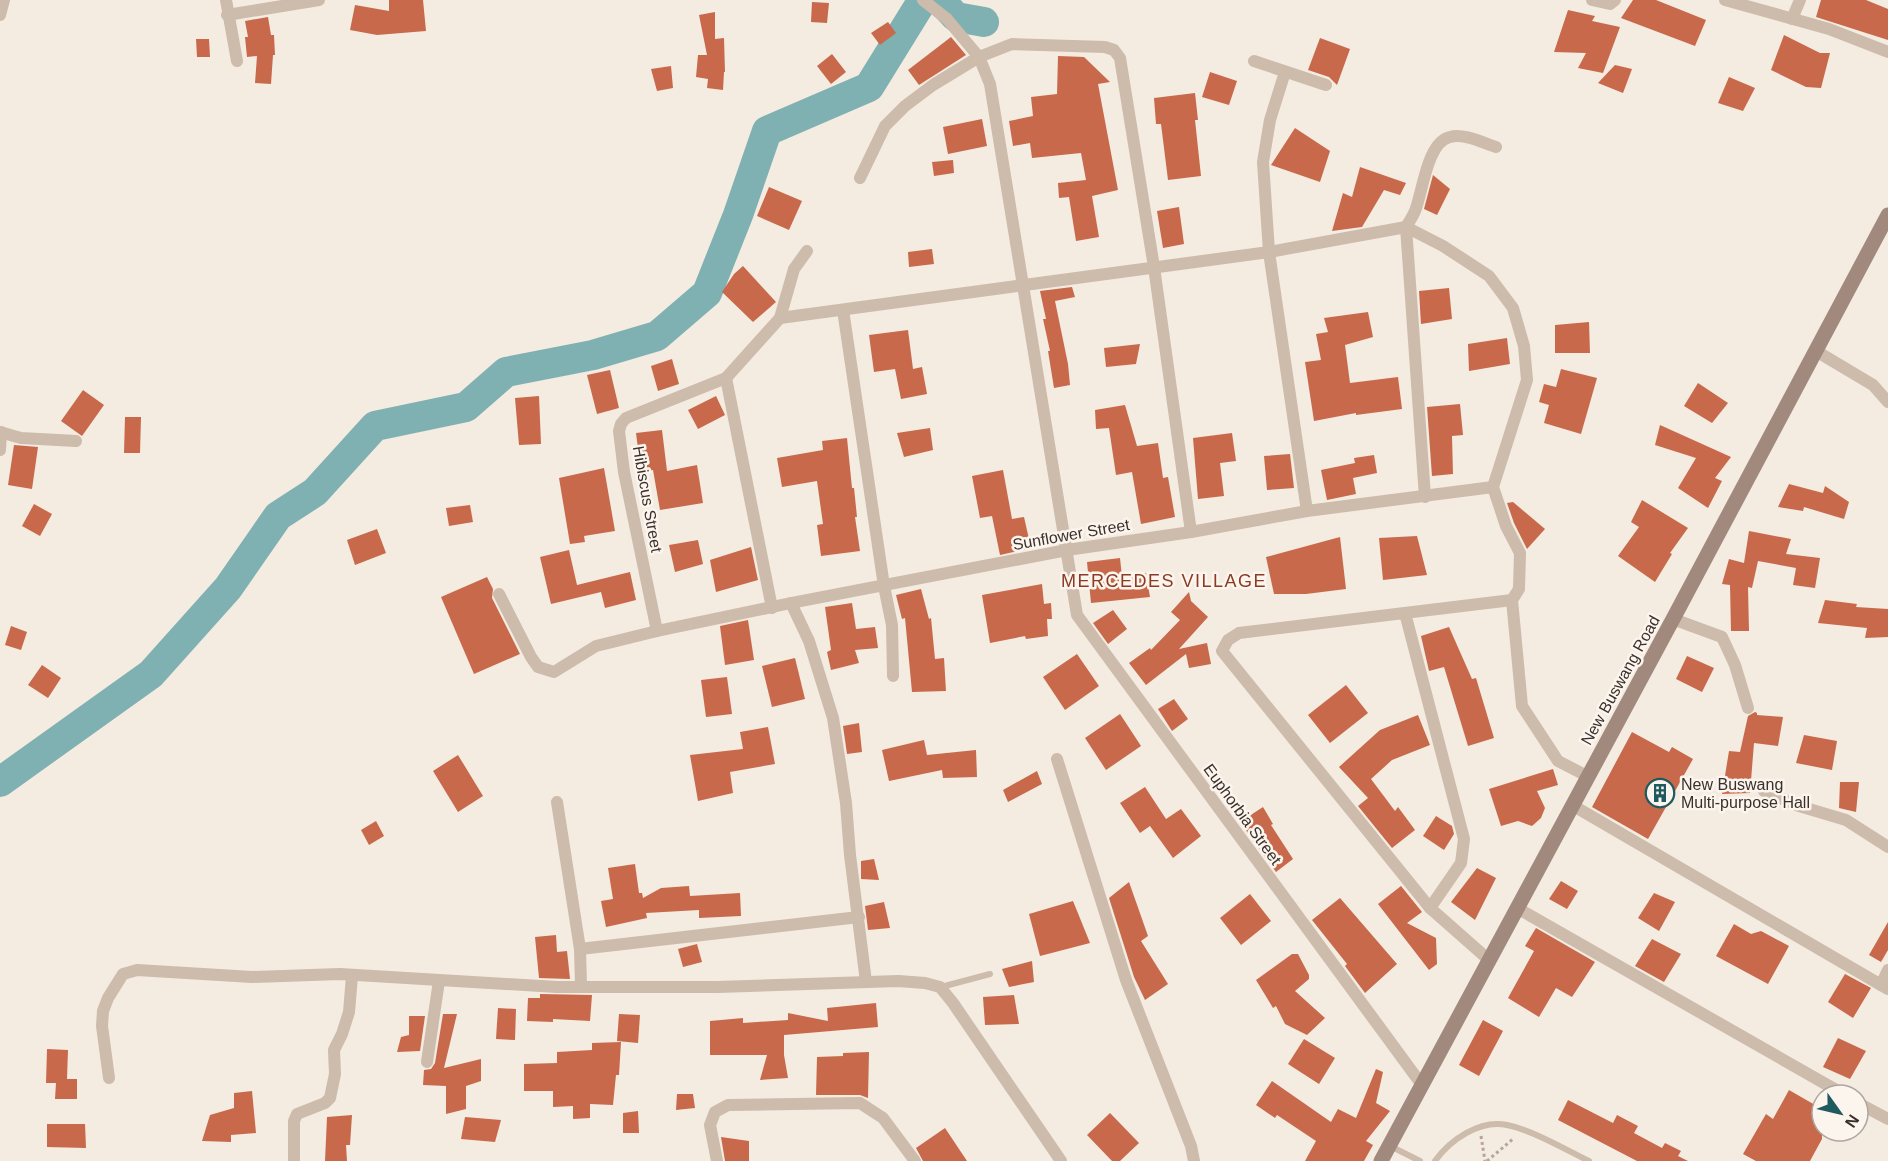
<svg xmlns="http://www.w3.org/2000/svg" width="1888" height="1161" font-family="Arial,sans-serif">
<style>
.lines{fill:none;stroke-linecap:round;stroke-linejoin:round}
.river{stroke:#7fb0b2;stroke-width:30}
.building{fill:#c8694b}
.path{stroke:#b9a596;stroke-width:3;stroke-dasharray:3 3;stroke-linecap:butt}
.lane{stroke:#cdbbac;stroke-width:6}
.street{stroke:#cdbbac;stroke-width:12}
.secondary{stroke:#a18a7d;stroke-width:15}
.labels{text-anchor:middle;stroke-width:5;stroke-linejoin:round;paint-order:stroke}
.street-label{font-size:16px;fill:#3b302b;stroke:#fbf5ee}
.poi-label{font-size:16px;fill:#3b302b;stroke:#fbf5ee;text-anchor:start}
.neighbourhood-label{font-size:18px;letter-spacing:1.5px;fill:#8c3b22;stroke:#fbf5ee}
</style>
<rect width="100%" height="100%" fill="#f4ebe1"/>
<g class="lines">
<g class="river">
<polyline points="940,0 956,17 984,22"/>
<polyline points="0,782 151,674 228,588 278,516 315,492 375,426 466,407 506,372 593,355 657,336 707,293 738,215 767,131 869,87 919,6"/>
</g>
</g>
<g class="building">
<polygon points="389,0 423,0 426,31 377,35 350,30 355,5 389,11"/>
<polygon points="1633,0 1656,0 1706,20 1695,46 1621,18"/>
<polygon points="1821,0 1866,0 1888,9 1888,40 1816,17"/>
<polygon points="812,2 829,3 827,23 811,22"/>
<polygon points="1568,10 1595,16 1592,21 1620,27 1603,73 1578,68 1586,53 1554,52"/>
<polygon points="715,12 715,39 724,38 725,72 724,72 723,90 707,88 708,79 696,77 698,55 707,55 699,15"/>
<polygon points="268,17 271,35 274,35 275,55 273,55 271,84 255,83 257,56 247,57 245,37 248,37 245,21"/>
<polygon points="888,22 896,33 880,45 871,33"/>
<polygon points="1784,35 1820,53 1830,53 1821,88 1806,87 1771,70"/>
<polygon points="951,37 966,55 919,85 908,70"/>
<polygon points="1320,38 1350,49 1337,85 1329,77 1308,70"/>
<polygon points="196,39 209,39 210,57 197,57"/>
<polygon points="832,54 846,72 831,84 817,66"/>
<polygon points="1058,56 1084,57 1110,82 1098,84 1118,190 1092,196 1099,237 1076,241 1069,197 1059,198 1058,183 1086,180 1081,153 1032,158 1030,143 1013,146 1009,121 1033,116 1031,97 1057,94"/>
<polygon points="1615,65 1632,69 1623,93 1598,83"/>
<polygon points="671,66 673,88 657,91 651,69"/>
<polygon points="1210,72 1237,81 1229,105 1202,97"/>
<polygon points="1729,77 1755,88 1743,111 1718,103"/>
<polygon points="1195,93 1198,120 1195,120 1201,176 1168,180 1161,124 1156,124 1154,98"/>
<polygon points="982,119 987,146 948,154 943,127"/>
<polygon points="1295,128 1330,151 1320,182 1271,165"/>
<polygon points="953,160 954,173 934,176 932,162"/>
<polygon points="1360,167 1406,183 1400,195 1384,190 1362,227 1332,231 1343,193 1352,197"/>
<polygon points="1433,175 1450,189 1437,215 1424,209"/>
<polygon points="769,187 802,201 789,230 757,216"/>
<polygon points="1179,207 1184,244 1163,248 1157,211"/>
<polygon points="932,249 934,264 909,267 908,252"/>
<polygon points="743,266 776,302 753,322 722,292 734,274"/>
<polygon points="1072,287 1075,297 1055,301 1068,364 1070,385 1054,388 1048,351 1050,351 1043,319 1046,319 1040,291"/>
<polygon points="1449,288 1452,319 1421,324 1419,291"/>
<polygon points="1368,312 1373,337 1345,345 1350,383 1398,377 1402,409 1356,415 1356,413 1314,421 1305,362 1321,360 1316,334 1328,332 1324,318"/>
<polygon points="1589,322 1590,353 1555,353 1555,325"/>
<polygon points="908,330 913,369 922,367 927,394 901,399 895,369 874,372 869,335"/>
<polygon points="1507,338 1510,364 1469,371 1468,344"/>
<polygon points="1140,344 1136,364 1106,367 1104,348"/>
<polygon points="672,359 679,384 658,391 651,366"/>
<polygon points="1561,369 1597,378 1581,434 1544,423 1549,405 1539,402 1544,384 1556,387"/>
<polygon points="610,370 619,408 597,414 587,375"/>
<polygon points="1698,383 1728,403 1712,423 1684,406"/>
<polygon points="83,390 104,405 82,436 61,421"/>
<polygon points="539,396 541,444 519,445 515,398"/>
<polygon points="716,396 725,415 698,429 688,410"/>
<polygon points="1460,404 1463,435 1452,436 1453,474 1432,476 1427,407"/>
<polygon points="1125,405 1137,446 1158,443 1163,478 1168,477 1175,517 1141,524 1132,472 1116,475 1109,428 1096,429 1095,410"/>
<polygon points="125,417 141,417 140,453 124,453"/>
<polygon points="1660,425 1731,457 1715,478 1722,481 1708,508 1678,488 1696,458 1655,445"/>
<polygon points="930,428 933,450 904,457 897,433"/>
<polygon points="662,430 667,471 697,465 703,503 660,510 653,470 641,472 636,433"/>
<polygon points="1232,433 1236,461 1220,463 1224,496 1198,499 1193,438"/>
<polygon points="847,438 852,488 854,488 857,517 855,517 860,551 821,556 817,525 823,524 817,481 782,487 777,458 823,450 822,441"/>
<polygon points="14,445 38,447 32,489 8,485"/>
<polygon points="1290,454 1294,488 1267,490 1264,456"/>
<polygon points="1374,455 1377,473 1353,478 1356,494 1327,500 1321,470 1355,463 1354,458"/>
<polygon points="604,468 615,531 584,536 585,542 570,544 559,478"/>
<polygon points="1003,470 1012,519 1024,517 1031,548 1000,555 992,516 980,518 972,476"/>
<polygon points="1789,484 1823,493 1825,486 1849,502 1844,519 1804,507 1803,511 1778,507"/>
<polygon points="1642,500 1688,528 1670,553 1672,554 1655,582 1618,556 1639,527 1631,522"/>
<polygon points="1513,502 1545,529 1527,549 1514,523 1507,503"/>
<polygon points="34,504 52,514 40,536 22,526"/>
<polygon points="470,505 473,522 449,526 446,508"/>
<polygon points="377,529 386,553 355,565 347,540"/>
<polygon points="1749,531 1791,539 1786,554 1820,558 1815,588 1793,585 1796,568 1758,561 1752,588 1748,587 1749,631 1731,631 1730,585 1722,584 1729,559 1744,563"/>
<polygon points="1417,536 1427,575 1383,580 1379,538"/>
<polygon points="1340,537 1346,589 1306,594 1274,594 1266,557"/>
<polygon points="698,540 703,564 675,572 669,545"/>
<polygon points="751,547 758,580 716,592 710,560"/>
<polygon points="569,550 577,585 630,572 636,600 605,608 601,592 551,604 540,557"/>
<polygon points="1120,558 1122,577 1146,573 1150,597 1091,603 1087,562"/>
<polygon points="487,577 493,589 492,598 520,654 474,674 441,597"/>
<polygon points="1042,584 1044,604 1051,603 1052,619 1047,619 1048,636 1026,639 1025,636 990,643 982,595"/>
<polygon points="921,589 929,619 931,618 935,659 944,658 946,691 912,692 905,618 902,619 896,595"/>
<polygon points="1189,592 1191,601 1208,617 1179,649 1207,643 1211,664 1189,668 1186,654 1146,685 1129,663 1150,648 1151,650 1180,620 1171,612"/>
<polygon points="1825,600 1857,604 1856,607 1888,609 1888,637 1865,638 1867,628 1818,623"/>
<polygon points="852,603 856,629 875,627 878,648 855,650 859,663 831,670 827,652 831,650 825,607"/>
<polygon points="1113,610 1127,629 1108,644 1093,623"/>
<polygon points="748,620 754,660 725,665 720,626"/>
<polygon points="11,626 27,632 21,650 5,645"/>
<polygon points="1449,627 1472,679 1476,678 1494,738 1468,746 1444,667 1429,671 1421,636"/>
<polygon points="1077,654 1099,686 1065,710 1043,677"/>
<polygon points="1687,656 1714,668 1702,692 1676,679"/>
<polygon points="795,658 805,699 772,707 762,666"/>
<polygon points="42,665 61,678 48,698 28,685"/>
<polygon points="727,677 732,714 706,717 701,680"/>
<polygon points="1346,685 1368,713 1330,743 1308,715"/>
<polygon points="1174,699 1188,719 1172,731 1158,709"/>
<polygon points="1755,712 1757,713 1757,715 1783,717 1778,746 1754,743 1750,793 1722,794 1729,751 1740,752 1748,716"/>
<polygon points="1120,714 1141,746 1106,770 1085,738"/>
<polygon points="1418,715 1430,745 1392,760 1371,779 1395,811 1398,807 1415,830 1392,848 1358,806 1368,798 1339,767 1380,730"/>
<polygon points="859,723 862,752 847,754 843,726"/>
<polygon points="768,727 775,764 730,772 733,793 698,801 690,755 743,749 740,732"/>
<polygon points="1632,732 1669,752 1672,747 1693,759 1648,839 1592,807"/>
<polygon points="1804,735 1837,741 1832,770 1796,763"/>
<polygon points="924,740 927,755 976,750 977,777 943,778 942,770 889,781 882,750"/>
<polygon points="458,755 483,796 458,812 433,771"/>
<polygon points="1553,769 1558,785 1537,791 1545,808 1541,818 1532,826 1518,821 1501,826 1489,789"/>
<polygon points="1037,771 1042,784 1008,802 1003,790"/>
<polygon points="1840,782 1859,782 1856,812 1839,808"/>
<polygon points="1145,787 1166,819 1181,809 1201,836 1173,858 1150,826 1140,833 1120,803"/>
<polygon points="1263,807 1273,824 1271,825 1293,859 1276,872 1240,822"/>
<polygon points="1436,816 1452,826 1454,834 1444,850 1423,836"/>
<polygon points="376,821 384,836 369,845 361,830"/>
<polygon points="874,859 879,880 861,879 861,861"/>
<polygon points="635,864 639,893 642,893 643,898 661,888 689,886 690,896 740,893 741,916 699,918 699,910 646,913 647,918 606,927 601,901 613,899 608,868"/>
<polygon points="1477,868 1496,878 1475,920 1451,902"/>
<polygon points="1561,881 1578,891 1567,909 1549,899"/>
<polygon points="1129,882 1148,936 1141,941 1168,984 1145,1000 1134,977 1109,898"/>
<polygon points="1401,886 1422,912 1407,923 1436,938 1437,964 1429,970 1378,904"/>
<polygon points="1654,893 1675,902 1659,931 1638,918"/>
<polygon points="1250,894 1271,921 1241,945 1220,918"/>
<polygon points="1340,898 1397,964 1365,993 1345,966 1347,964 1312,920"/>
<polygon points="1073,901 1090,943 1040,956 1029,914"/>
<polygon points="884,902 890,928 868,930 865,906"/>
<polygon points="1888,922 1888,950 1881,962 1869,955"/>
<polygon points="1734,924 1751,934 1761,931 1789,946 1768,984 1716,956"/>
<polygon points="1536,928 1595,962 1572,997 1556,988 1539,1017 1508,998 1534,951 1525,946"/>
<polygon points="556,935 557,952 567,951 570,979 539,978 535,937"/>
<polygon points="1652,939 1681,954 1664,982 1635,966"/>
<polygon points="697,944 702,962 683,967 678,949"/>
<polygon points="1292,954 1298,954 1309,975 1309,979 1295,991 1325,1018 1307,1035 1285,1024 1276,1006 1273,1008 1256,980"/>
<polygon points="1032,961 1034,982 1009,987 1002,969"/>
<polygon points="1845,974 1871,988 1853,1018 1828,1002"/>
<polygon points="540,994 592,995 590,1021 553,1019 553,1022 527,1021 528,998 540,998"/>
<polygon points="1014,995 1019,1024 985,1025 983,997"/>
<polygon points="876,1003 878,1027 784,1035 784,1055 788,1078 760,1080 767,1055 710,1055 710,1021 743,1018 743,1023 788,1020 788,1013 828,1021 827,1008"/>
<polygon points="498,1008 516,1009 515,1040 496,1039"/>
<polygon points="443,1014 457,1014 444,1068 481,1059 481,1081 466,1086 466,1109 446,1114 446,1086 423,1085 424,1070 431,1069 435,1063"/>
<polygon points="619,1014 640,1015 638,1043 617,1041"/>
<polygon points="409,1016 425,1016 420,1051 397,1052 401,1037 409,1035"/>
<polygon points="1483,1020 1503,1031 1479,1076 1459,1065"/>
<polygon points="1838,1038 1866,1051 1850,1079 1823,1067"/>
<polygon points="1304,1039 1335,1058 1319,1084 1288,1064"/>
<polygon points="621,1042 619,1075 616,1075 613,1105 590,1104 590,1118 573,1119 573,1106 553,1107 553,1091 524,1091 524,1064 557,1063 557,1052 592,1050 592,1043"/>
<polygon points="47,1049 68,1050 67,1079 77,1079 77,1099 55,1099 56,1083 46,1083"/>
<polygon points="869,1052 868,1098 860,1095 816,1095 817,1057 843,1056 843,1053"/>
<polygon points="1376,1069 1383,1072 1376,1103 1390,1111 1366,1141 1373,1145 1364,1161 1305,1161 1316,1141 1277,1115 1275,1118 1256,1105 1272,1081 1331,1122 1338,1109 1356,1118"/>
<polygon points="1789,1090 1822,1109 1822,1139 1810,1161 1756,1161 1743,1154 1766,1114 1773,1119"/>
<polygon points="252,1091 256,1133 231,1135 231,1142 202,1141 210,1115 234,1108 234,1093"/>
<polygon points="677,1094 693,1094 695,1108 676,1110"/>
<polygon points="1568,1100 1613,1123 1617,1115 1638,1126 1634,1133 1662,1148 1665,1143 1681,1151 1678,1156 1688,1161 1637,1161 1558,1120"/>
<polygon points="638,1111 639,1133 623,1133 623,1113"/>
<polygon points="1110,1113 1139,1143 1120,1161 1112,1161 1087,1135"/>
<polygon points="352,1115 350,1145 346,1145 347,1161 325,1161 327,1117"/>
<polygon points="465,1117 501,1120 495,1142 461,1139"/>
<polygon points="47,1124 85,1124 86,1148 47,1147"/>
<polygon points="945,1128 967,1161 923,1161 916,1148"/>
<polygon points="721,1137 749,1141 749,1161 725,1161"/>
</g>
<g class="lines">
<g class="path">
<polyline points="1481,1136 1485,1161"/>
<polyline points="1487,1161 1513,1139"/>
</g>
<g class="lane">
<polyline points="941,987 990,974"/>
<polyline points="1390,1146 1420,1161"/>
<path d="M 1435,1161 C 1450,1140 1480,1119 1507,1125 C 1532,1130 1566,1150 1589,1161"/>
</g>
<g class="street">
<polyline points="226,0 237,61"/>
<polyline points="923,0 947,19 979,57 990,84 1077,615 1422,1085"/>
<polyline points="1592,0 1610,4 1615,0"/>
<polyline points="1725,0 1829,29 1888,52"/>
<polyline points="0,15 4,0"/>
<polyline points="227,15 319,0"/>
<polyline points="1792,19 1800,0"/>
<polyline points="1254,61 1326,85"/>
<polyline points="1285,72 1270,120 1263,162 1269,252 1307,511"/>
<polyline points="860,178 885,126 905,106 933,85 979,57 1012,44 1105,47 1114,50 1120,58 1154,267 1191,532"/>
<polyline points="843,310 884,586 892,625 893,676"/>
<polyline points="780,318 1269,252 1406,227 1443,246 1489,276 1513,308 1524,346 1527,380 1493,487 1506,526 1520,553 1519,589 1512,600 1522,706 1558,761 1587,776"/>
<polyline points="1816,351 1873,385 1888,402"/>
<polyline points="726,378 772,608"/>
<polyline points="0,432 21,438 76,441"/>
<polyline points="0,450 1,432"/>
<path d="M 1425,497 L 1406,227 C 1409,222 1413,216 1415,211 C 1423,191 1427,142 1450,137 C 1464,133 1483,143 1496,147"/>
<polyline points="499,594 531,657 538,667 554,672 596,646 657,631 791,603 1067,550 1191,532 1307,511 1493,487"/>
<polyline points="791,603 809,641 833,718 846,803 850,855 866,982"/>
<polyline points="1405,613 1464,839 1461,863 1430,908 1222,651 1228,640 1239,633 1512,600"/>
<polyline points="1673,619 1722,637 1735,665 1748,708"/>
<polyline points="657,631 624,472 619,431 621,424 626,418 726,378 780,318 794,269 807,251"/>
<polyline points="1057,759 1126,980 1191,1146 1194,1161"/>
<polyline points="1764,791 1799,806 1846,820 1888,847"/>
<polyline points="557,802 580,949 581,986"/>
<polyline points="1572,805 1888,989"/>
<polyline points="1430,908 1489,960"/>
<polyline points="1517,908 1845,1095"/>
<polyline points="580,949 859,917"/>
<polyline points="1881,985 1888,970"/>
<polyline points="427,1062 439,981"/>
<polyline points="109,1078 102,1026 103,1011 108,998 123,974 137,970 252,977 340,974 557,987 717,987 898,981 925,983 940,987 953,1003 1061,1161"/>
<polyline points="1858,1103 1888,1119"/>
<polyline points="294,1160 294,1121 297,1114 325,1103 330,1098 335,1074 334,1050 342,1034 349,1012 352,976"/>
<polyline points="717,1161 710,1125 715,1112 728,1105 860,1103 883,1118 915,1161"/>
</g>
<polyline class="secondary" points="1381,1161 1673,619 1888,215"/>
</g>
<defs>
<g id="building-ring" transform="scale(1.5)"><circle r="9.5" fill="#fbf5ee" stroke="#1f5a5e" stroke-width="1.5"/><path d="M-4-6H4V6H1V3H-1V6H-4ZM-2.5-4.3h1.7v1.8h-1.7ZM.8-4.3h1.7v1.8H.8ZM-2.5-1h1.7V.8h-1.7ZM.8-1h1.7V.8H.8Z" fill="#1f5a5e"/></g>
</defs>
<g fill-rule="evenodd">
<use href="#building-ring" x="1660" y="793"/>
</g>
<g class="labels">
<g class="street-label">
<text transform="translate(648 499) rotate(80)" y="6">Hibiscus Street</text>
<text transform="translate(1071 534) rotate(-10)" y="6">Sunflower Street</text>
<text transform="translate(1620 680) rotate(-61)" y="6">New Buswang Road</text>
<text transform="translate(1243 814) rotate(54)" y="6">Euphorbia Street</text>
</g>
<g class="poi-label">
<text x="1681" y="790">New Buswang<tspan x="1681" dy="18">Multi-purpose Hall</tspan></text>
</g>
<g class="neighbourhood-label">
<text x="1164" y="587">MERCEDES VILLAGE</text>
</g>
</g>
<g transform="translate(1840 1113) rotate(124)"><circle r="28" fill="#fbf5ee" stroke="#aea6a0" stroke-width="1.5"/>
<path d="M0-4.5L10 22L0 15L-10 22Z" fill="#1f5a5e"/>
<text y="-9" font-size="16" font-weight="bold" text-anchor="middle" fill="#3b302b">N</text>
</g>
</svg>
